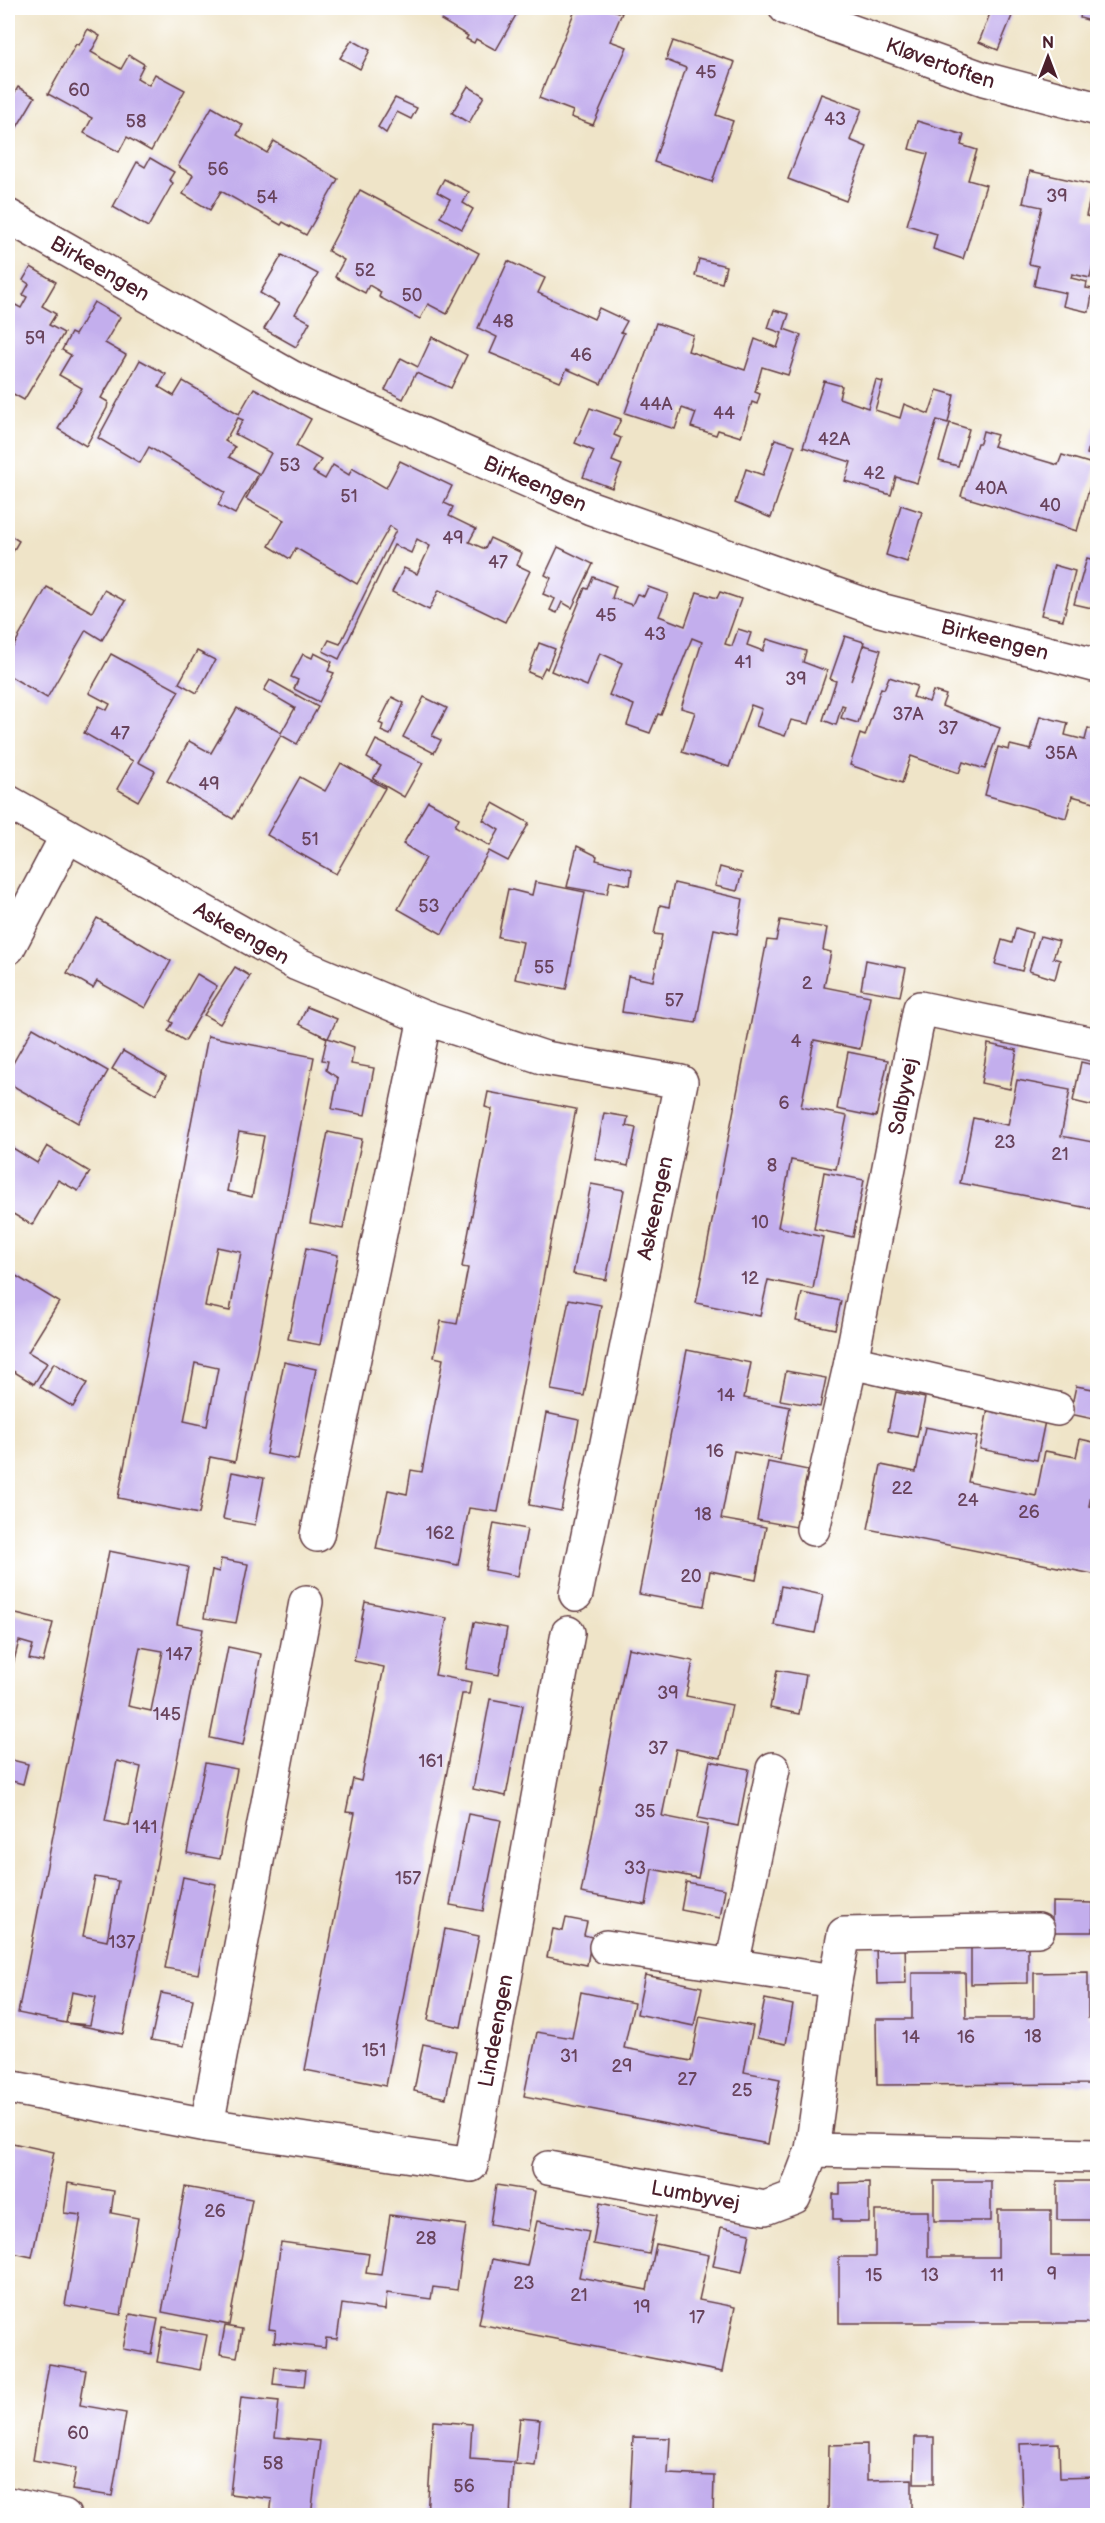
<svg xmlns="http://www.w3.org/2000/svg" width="1105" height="2523" font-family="'Balsamiq Sans',sans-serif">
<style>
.building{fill:#c3aeed;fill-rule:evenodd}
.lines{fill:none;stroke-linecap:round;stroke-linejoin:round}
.minor-casing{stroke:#633d43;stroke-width:36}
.minor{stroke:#fff;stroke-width:33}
.labels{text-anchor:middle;stroke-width:6;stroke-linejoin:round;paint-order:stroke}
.number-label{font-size:18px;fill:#68435c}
.street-label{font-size:21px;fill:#4a1f2b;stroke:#fff}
</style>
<rect width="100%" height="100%" fill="#fff"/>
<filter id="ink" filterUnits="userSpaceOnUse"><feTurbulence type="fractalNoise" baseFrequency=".0167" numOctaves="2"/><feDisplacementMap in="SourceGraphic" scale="12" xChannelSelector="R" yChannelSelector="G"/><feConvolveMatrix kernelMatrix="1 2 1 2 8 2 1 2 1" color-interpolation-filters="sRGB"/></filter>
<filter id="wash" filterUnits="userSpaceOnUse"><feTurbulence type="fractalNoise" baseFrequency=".008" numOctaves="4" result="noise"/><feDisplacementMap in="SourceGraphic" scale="24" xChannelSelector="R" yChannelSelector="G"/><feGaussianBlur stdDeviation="1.35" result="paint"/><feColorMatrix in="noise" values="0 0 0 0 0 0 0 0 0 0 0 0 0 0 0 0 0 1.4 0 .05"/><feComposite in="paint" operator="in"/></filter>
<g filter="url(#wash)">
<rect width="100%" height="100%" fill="#efe4c8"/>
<g id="blocks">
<g class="building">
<polygon points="448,8 520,8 496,50 476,39 474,43 466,39 468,36 441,20"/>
<polygon points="576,8 607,8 622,13 610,41 627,47 593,125 571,117 573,111 539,98"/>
<polygon points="992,8 1012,16 998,50 979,42"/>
<polygon points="1082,8 1098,8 1098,23 1080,18"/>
<polygon points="88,29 100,36 91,52 121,69 129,55 144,64 137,78 149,85 155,74 185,90 151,151 127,137 119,152 84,133 92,118 48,94 76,44 79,45"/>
<polygon points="352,40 370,50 360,69 340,58"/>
<polygon points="673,41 735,62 716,115 733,121 712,182 654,162 686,68 666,60"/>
<polygon points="468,86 484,96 469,123 452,113"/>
<polygon points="18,87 35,97 10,139 8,137 8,104"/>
<polygon points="821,94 862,109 850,140 867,147 846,201 788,179"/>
<polygon points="395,98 417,108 411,119 397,112 386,133 378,127"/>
<polygon points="212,107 243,125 237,135 267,153 274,141 338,179 306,235 283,222 281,225 221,191 210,210 183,194 193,175 178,166"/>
<polygon points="917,121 964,135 961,145 977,150 968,180 986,185 963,259 933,249 937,234 907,225 928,154 909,149"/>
<polygon points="150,158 174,172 169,180 173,183 148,227 113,207 137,162 145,167"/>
<polygon points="1030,171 1093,185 1086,216 1098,219 1098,245 1090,278 1072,274 1071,278 1087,282 1086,288 1093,289 1089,312 1063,306 1066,293 1034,286 1038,266 1029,264 1042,207 1023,203"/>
<polygon points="444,179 469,192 463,203 473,209 462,229 440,217 450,199 437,192"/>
<polygon points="360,190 479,253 447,314 428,304 420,319 379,297 381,292 369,285 365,293 335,277 344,260 328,251"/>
<polygon points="282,255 318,274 295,314 310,322 296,347 264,329 279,304 260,293"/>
<polygon points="699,259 726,266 722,283 695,276"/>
<polygon points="508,261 545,278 538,293 594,319 599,308 627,321 621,332 624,333 601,384 567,369 560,382 490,353 497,337 478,328"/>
<polygon points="31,267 56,282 42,306 56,314 49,325 64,333 24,400 8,391 8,301 21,308 27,297 23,295 29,284 23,280"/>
<polygon points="94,302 120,317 105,343 126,355 101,398 108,402 107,408 86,446 58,429 82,388 59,375 71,355 62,350 71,333 75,335"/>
<polygon points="774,310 789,314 784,329 801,335 788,375 762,367 755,392 760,394 757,404 752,402 741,437 718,430 716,435 691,427 696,413 682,408 675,429 625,413 656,323 693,335 688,351 745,370 755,339 777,348 782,333 768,328"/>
<polygon points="432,337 467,355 451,388 416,373 403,399 385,390 401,358 418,367"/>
<polygon points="140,360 166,374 159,387 174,396 183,381 239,414 254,388 311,419 296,446 321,460 313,472 325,479 333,465 349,475 352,468 386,488 400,461 452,486 444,503 453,507 449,516 476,529 469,542 485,549 490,538 522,553 517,565 530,571 505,622 439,590 429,610 392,592 404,568 417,574 430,546 417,539 411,553 394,545 339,659 323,651 329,640 340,644 396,530 390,526 357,584 296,548 290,559 269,546 284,520 246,499 271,453 235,434 243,420 238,418 225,441 235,447 229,457 258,473 235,514 218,505 225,492 149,447 140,463 98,438"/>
<polygon points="876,380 883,382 875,410 900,418 904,404 929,414 937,390 954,395 948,423 937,420 917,483 896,477 891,495 845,481 851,462 803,447 824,381 842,386 839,398 868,408"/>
<polygon points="590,408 621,419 614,435 621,438 612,461 622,465 612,488 583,477 594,451 575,443"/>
<polygon points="950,423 969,429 958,466 939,461"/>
<polygon points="1094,427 1098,428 1098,457 1087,454"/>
<polygon points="983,431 997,435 993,446 1058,465 1062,455 1096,465 1077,531 961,496 977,443 980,443"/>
<polygon points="775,439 795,445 771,518 735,503 746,469 763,475"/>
<polygon points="901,505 922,512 907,562 886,555"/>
<polygon points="8,534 19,541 8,560"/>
<polygon points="558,547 593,564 572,608 562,602 557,613 550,610 555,599 543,594 551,578 545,575"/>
<polygon points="1087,558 1098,561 1098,587 1092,608 1074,604"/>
<polygon points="1054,565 1075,571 1063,620 1041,615"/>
<polygon points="593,577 616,586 612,598 632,605 637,594 644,596 648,587 668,594 659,616 685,626 697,592 717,598 720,592 741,599 725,644 732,646 738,629 751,633 747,645 763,651 767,639 806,651 803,662 827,671 809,724 791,720 785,736 756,726 762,709 751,705 729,767 682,752 695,712 681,708 702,642 692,638 661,715 658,714 650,733 627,725 634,705 609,695 622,663 600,653 587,686 551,671 585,588 588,589"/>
<polygon points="47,587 92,612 104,590 125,601 102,640 86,630 47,698 8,675 8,656"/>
<polygon points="845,636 864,642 851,681 864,645 881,650 858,723 841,718 845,706 842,705 836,725 823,720 836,681 830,679"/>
<polygon points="539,643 555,649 547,669 545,667 540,677 528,672"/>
<polygon points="197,651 215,660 197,693 179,683"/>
<polygon points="314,653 332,662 328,671 334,673 319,702 294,689 298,680 291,677 303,654 312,658"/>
<polygon points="111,654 179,691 138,762 155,771 138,801 117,789 133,761 84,733 99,706 107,710 110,704 89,693"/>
<polygon points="889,677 917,686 913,697 929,702 933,691 946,695 942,706 1000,728 985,769 963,762 959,773 911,756 902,783 850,765 860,734 865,736 881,688 884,689"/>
<polygon points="270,680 318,707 297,744 281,735 233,819 167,781 189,741 211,753 237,708 281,733 295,708 264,690"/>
<polygon points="392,697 404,703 390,735 381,731 383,725 379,723"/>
<polygon points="424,697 447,708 432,736 441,740 434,753 403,737"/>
<polygon points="1040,716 1068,723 1065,735 1085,740 1088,728 1098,731 1098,803 1072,796 1066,818 985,795 998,747 1009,750 1010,745 1031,750"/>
<polygon points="376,740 423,763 404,797 373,779 381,766 367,758"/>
<polygon points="341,763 385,788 336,874 267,835 300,777 325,791"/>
<polygon points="428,801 459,818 455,826 490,846 499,830 483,820 493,803 529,823 508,861 489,851 442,934 398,909 426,858 403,844"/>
<polygon points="577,846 597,856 596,860 632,869 630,885 610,881 607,894 567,887"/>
<polygon points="720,867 742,873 737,891 715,886"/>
<polygon points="535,882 585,892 566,989 515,979 523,942 498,937 508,889 532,895"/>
<polygon points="674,883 743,899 737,934 714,929 696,1023 622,1012 628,976 653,981 662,935 654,934 660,905 669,907"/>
<polygon points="97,918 171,961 145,1008 97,981 93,988 67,973"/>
<polygon points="780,920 827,928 823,950 831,952 824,987 870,996 860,1049 814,1040 801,1107 847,1116 836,1169 791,1160 778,1227 823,1237 813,1289 768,1280 760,1316 696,1303 767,940 776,941"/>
<polygon points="1016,928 1032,933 1022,971 995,964 1002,940 1012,943"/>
<polygon points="1040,936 1059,941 1053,958 1060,960 1055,979 1029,971"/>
<polygon points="866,960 906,968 900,996 861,989"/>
<polygon points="235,967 250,976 220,1024 204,1015"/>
<polygon points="197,974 217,986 185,1041 168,1031 173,1023 170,1021"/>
<polygon points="307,1007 337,1019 328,1038 354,1047 351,1064 374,1068 365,1115 332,1109 338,1078 326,1070 328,1061 322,1060 327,1038 299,1024"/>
<polygon points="33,1028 108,1071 78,1123 8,1083 8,1072"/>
<path d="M 208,1036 L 314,1057 L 235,1462 L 210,1457 L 199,1514 L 118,1498 ZM 239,1132 L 264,1136 L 252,1197 L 227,1191 ZM 217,1247 L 241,1252 L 230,1311 L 205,1306 ZM 195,1363 L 218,1368 L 207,1426 L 184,1421 Z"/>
<polygon points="988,1044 1017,1050 1010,1089 981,1083"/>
<polygon points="123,1051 166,1076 156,1094 112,1069"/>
<polygon points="848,1052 888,1060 876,1117 837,1109"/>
<polygon points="1081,1062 1098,1066 1098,1107 1073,1101"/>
<polygon points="1017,1080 1070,1090 1061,1136 1098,1143 1098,1210 960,1183 973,1118 1008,1125"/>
<polygon points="488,1092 576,1109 498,1512 469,1508 458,1565 376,1549 388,1490 407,1494 411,1470 422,1472 443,1359 434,1357 441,1321 457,1324 468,1268 462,1267 492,1109 485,1107"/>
<polygon points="604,1113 628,1117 626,1126 636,1128 628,1166 595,1159"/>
<polygon points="328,1132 362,1139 343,1229 310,1223"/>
<polygon points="8,1145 37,1163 47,1146 90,1172 78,1191 58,1180 32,1225 8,1211"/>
<polygon points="824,1172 864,1180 853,1237 814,1229"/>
<polygon points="591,1184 624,1190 606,1280 573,1274"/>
<polygon points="306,1248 338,1255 320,1345 288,1339"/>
<polygon points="8,1271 59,1302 28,1352 47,1363 34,1384 8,1368"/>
<polygon points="802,1293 841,1301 835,1329 796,1321"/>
<polygon points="569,1299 601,1305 584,1396 551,1390"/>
<polygon points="687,1350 751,1363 744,1398 790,1407 780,1460 734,1451 721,1519 766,1527 756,1580 710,1571 704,1606 639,1594"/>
<polygon points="284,1362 316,1369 298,1460 266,1454"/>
<polygon points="54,1363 87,1383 73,1407 40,1387"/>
<polygon points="786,1371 826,1378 820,1407 780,1400"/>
<polygon points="1076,1386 1098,1390 1098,1420 1070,1414"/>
<polygon points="896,1392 925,1398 917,1437 888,1431"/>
<polygon points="988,1409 1045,1421 1037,1460 980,1449"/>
<polygon points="546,1413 579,1420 561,1511 529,1505"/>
<polygon points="925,1427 977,1437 968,1482 1036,1496 1045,1451 1076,1457 1080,1439 1098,1443 1093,1460 1098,1461 1089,1506 1098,1507 1098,1575 868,1529 881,1465 916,1472"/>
<polygon points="768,1462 808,1470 796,1527 757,1520"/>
<polygon points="232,1472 264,1478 255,1525 223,1519"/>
<polygon points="494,1523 527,1529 518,1576 485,1570"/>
<path d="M 109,1551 L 188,1567 L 177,1624 L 203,1629 L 123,2034 L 67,2023 L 90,2025 L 96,1997 L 72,1992 L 66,2023 L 18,2013 ZM 140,1647 L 163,1651 L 151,1711 L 128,1706 ZM 117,1761 L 141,1767 L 129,1826 L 105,1821 ZM 95,1877 L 118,1881 L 107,1941 L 83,1936 Z"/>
<polygon points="221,1559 248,1564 236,1623 204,1618 212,1570 219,1572"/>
<polygon points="781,1586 823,1595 815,1633 774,1625"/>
<polygon points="365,1602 447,1618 435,1675 471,1682 469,1694 462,1694 386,2086 305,2070 355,1813 346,1812 353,1779 361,1781 384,1667 354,1661"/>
<polygon points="8,1612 53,1623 43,1662 29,1659 33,1645 19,1641 8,1684"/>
<polygon points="474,1622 507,1628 499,1675 466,1669"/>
<polygon points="228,1647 261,1654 243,1745 210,1738"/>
<polygon points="628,1648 693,1661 686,1696 732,1705 721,1758 676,1749 662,1816 708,1825 698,1878 652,1869 646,1905 581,1893"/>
<polygon points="777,1670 806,1675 799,1714 770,1708"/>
<polygon points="490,1699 523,1705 506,1796 473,1789"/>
<polygon points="8,1759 28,1764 23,1784 8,1780"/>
<polygon points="710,1761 749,1769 738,1826 698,1818"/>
<polygon points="205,1763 237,1769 220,1859 187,1853"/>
<polygon points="468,1814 501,1820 483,1911 450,1905"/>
<polygon points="183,1877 216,1884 198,1974 165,1968"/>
<polygon points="686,1882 725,1889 720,1918 681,1910"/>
<polygon points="1052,1902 1093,1903 1093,1932 1052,1932"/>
<polygon points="566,1918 587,1922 584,1935 592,1937 587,1965 547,1957 553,1929 563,1931"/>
<polygon points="445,1929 479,1936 461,2027 428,2020"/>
<polygon points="876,1944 905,1944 906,1983 877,1984"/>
<polygon points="971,1944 1028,1944 1028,1983 971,1984"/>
<polygon points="1088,1972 1088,2018 1098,2018 1098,2084 877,2085 876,2019 912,2019 912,1973 965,1973 966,2018 1034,2018 1034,1973"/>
<polygon points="645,1975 702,1987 694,2026 637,2014"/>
<polygon points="581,1992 634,2003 624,2048 691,2061 700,2016 753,2026 744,2072 780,2079 768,2144 524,2096 537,2032 572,2038"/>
<polygon points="161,1993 193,1999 184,2046 151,2040"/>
<polygon points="765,1999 793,2005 786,2044 757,2038"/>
<polygon points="423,2044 456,2051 446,2098 414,2091"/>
<polygon points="8,2142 54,2152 32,2257 8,2252"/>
<rect x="934" y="2181" width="57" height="40"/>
<rect x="1057" y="2181" width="41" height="39"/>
<polygon points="869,2182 869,2222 841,2222 841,2219 833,2219 833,2194 840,2194 840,2183"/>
<polygon points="68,2183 114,2191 111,2213 138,2218 121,2315 65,2305 81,2215 64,2213"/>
<polygon points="496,2185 535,2191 528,2231 490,2224"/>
<polygon points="185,2187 252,2199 229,2325 162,2312"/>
<polygon points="600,2203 657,2215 649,2254 593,2244"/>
<polygon points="998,2210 1051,2210 1051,2256 1098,2256 1098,2323 839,2323 839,2257 875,2257 875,2211 928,2211 928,2257 998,2257"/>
<polygon points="390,2215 466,2225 457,2290 433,2287 431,2299 387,2293 385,2310 342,2304 337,2339 326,2338 325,2348 274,2342 276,2330 269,2329 281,2242 369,2254 366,2273 381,2275"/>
<polygon points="537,2221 589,2231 579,2277 647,2290 656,2244 709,2255 699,2300 735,2307 722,2372 479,2324 492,2259 527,2266"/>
<polygon points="721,2227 750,2233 742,2272 713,2266"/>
<polygon points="130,2314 158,2319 151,2354 123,2349"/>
<polygon points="225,2326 242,2329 237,2357 220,2354"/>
<polygon points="163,2327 207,2335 200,2370 157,2362"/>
<polygon points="49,2364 86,2370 80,2405 126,2413 112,2496 72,2490 76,2468 33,2460"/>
<polygon points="275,2367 306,2370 304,2387 273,2384"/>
<polygon points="241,2397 279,2401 275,2437 320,2441 311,2516 270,2516 272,2499 230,2494"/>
<polygon points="520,2418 540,2420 535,2466 515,2464"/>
<polygon points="433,2421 472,2424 470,2459 513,2462 510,2516 427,2516"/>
<polygon points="633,2437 670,2438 668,2474 714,2476 713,2516 629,2516"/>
<polygon points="915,2437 934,2437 934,2483 914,2483"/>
<polygon points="1059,2443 1060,2478 1098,2477 1098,2516 1023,2516 1020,2444"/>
<polygon points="867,2444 867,2480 912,2479 912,2516 828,2516 829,2445"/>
</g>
</g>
</g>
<g filter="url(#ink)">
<use href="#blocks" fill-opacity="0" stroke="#633d43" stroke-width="1.5"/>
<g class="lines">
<g class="minor-casing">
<g id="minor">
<path id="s1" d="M 786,8 L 984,79 L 1098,109"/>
<path id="s2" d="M 8,216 L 291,377 L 591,508 L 880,610 L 1098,666"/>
<path id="s3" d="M 8,802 L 297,964 L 425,1018 L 545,1058 L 681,1082 L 576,1594"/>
<polyline points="8,948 67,836"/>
<polyline points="851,1362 1057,1409"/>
<path id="s4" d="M 813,1529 L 851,1362 L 920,1008 L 1098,1045"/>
<polyline points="317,1535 425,1018"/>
<polyline points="606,1947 835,1981"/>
<polyline points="732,1965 773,1769"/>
<path id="s5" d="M 8,2087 L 207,2125 L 471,2165 L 568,1633"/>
<polyline points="207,2125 306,1602"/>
<polyline points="812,2150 1098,2156"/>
<path id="s6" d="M 548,2168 L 765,2208 L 794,2197 L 812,2150 L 835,1981 L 844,1934 L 1038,1930"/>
<polyline points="8,2504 64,2516"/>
</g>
</g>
<use href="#minor" class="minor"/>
</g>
</g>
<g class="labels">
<g class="number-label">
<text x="706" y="78">45</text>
<text x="79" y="96">60</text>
<text x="835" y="125">43</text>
<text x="136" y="127">58</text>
<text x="218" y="175">56</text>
<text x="1057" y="202">39</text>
<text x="267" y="203">54</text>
<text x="365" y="276">52</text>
<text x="412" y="301">50</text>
<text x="503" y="327">48</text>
<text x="35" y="344">59</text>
<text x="581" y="361">46</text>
<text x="656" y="410">44A</text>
<text x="724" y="419">44</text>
<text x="834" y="445">42A</text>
<text x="290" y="471">53</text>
<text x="874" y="479">42</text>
<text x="991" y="494">40A</text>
<text x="349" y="502">51</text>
<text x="1050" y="511">40</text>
<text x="453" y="544">49</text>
<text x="498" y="568">47</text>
<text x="606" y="621">45</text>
<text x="655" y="640">43</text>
<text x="743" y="668">41</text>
<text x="796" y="685">39</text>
<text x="908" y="720">37A</text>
<text x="948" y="734">37</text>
<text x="120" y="739">47</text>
<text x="1061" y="759">35A</text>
<text x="209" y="790">49</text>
<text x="310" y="845">51</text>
<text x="429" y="912">53</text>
<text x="544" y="973">55</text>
<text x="807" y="989">2</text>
<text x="674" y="1006">57</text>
<text x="796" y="1047">4</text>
<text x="784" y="1109">6</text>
<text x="1005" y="1148">23</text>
<text x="1060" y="1160">21</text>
<text x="772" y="1171">8</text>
<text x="760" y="1228">10</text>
<text x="750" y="1284">12</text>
<text x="726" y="1401">14</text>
<text x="715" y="1457">16</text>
<text x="902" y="1494">22</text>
<text x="968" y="1506">24</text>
<text x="1029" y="1518">26</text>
<text x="703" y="1520">18</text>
<text x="440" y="1539">162</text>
<text x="691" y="1582">20</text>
<text x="179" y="1660">147</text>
<text x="668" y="1699">39</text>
<text x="167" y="1720">145</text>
<text x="658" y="1754">37</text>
<text x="431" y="1767">161</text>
<text x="645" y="1817">35</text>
<text x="145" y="1833">141</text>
<text x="635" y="1874">33</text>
<text x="408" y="1884">157</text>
<text x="122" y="1948">137</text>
<text x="1033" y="2042">18</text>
<text x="911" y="2043">14</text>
<text x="966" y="2043">16</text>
<text x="374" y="2056">151</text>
<text x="569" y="2062">31</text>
<text x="622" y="2072">29</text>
<text x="687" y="2085">27</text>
<text x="742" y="2096">25</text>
<text x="215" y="2217">26</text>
<text x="426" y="2244">28</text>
<text x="1052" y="2280">9</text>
<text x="874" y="2281">15</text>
<text x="930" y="2281">13</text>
<text x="997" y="2281">11</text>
<text x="524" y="2289">23</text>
<text x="579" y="2301">21</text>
<text x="642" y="2313">19</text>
<text x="697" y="2323">17</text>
<text x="78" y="2439">60</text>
<text x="273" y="2469">58</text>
<text x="464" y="2492">56</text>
</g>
<g class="street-label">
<text dy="7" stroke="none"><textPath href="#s1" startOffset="164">Kløvertoften</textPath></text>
<text dy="7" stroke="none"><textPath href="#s2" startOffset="106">Birkeengen</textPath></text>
<text dy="7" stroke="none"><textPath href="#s2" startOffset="592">Birkeengen</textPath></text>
<text dy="7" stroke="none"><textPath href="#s2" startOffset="1078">Birkeengen</textPath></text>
<text dy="7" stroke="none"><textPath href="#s3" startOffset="268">Askeengen</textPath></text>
<text dy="7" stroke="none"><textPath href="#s4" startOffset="442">Salbyvej</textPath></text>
<text transform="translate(655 1208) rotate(-78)" y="7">Askeengen</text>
<text dy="7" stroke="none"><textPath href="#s5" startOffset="606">Lindeengen</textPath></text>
<text dy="7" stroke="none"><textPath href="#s6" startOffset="150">Lumbyvej</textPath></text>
</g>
</g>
<rect width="1105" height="2523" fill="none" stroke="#fff" stroke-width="30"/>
<g transform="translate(1048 57)" stroke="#ffffff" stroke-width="4.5" paint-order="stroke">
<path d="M0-4.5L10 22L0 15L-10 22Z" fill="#4a1f2b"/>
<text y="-9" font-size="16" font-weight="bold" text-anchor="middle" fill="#4a1f2b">N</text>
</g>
</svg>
